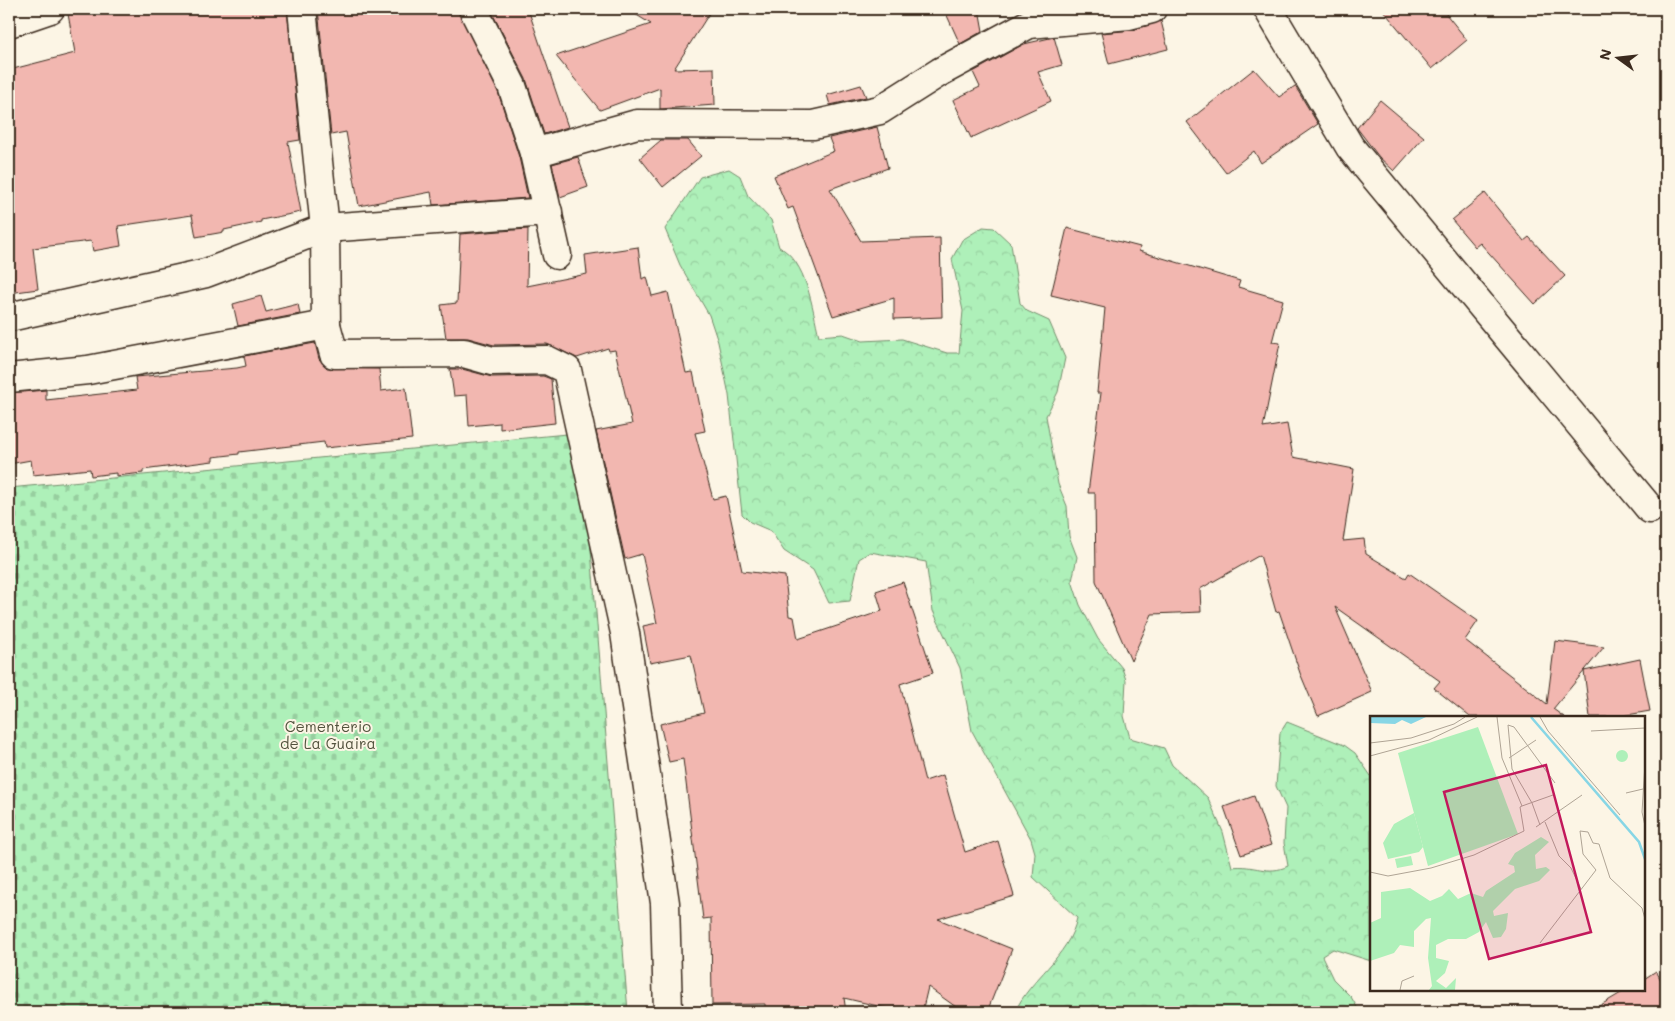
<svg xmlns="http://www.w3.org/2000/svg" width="1675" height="1021" font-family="Mali,sans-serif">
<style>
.forest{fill:url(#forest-crowns);stroke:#748d6c}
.cemetery{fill:url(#cemetery-stones);stroke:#748d6c}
.building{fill:#f2b7b0;stroke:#3b2a1e}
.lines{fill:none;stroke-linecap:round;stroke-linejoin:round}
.minor-casing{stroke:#3b2a1e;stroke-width:31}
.minor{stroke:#fcf5e5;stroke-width:28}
.labels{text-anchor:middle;stroke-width:4;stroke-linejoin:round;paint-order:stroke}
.park-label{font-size:15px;fill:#52523d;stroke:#fcf5e5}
.inset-river{fill:none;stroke:#87d6e5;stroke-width:2.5}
.inset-road{fill:none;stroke:#afa495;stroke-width:1}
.view{fill:#c2185b;fill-opacity:0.15;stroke:#c2185b;stroke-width:2.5}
.inset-edge{fill:none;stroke:#3b2a1e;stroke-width:2.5}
</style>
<defs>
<pattern id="forest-crowns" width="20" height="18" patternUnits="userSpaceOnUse" patternTransform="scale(1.25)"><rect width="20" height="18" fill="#aef0b9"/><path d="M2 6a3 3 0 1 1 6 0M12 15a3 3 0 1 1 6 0" fill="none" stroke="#97ce9f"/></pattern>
<pattern id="cemetery-stones" width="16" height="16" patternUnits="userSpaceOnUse" patternTransform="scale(1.25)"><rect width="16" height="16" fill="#aef0b9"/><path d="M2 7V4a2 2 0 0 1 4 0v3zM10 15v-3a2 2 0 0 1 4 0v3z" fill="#97ce9f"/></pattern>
</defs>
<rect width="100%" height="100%" fill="#fcf5e5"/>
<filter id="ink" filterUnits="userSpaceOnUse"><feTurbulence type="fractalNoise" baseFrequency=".02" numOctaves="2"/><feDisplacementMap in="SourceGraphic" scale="10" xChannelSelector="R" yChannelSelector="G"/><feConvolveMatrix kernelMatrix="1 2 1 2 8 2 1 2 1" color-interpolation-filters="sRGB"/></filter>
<g filter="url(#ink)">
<path class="forest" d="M 729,169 L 740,176 L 748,196 L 771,220 L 779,247 C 807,261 812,308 819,336 L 843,334 L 863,341 L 902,339 L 947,353 L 959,353 L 963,311 L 952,259 L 962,240 L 983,227 L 994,228 L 1011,244 L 1020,303 L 1027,311 L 1049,321 L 1065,358 L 1058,392 L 1046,416 L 1058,484 L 1067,506 L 1069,536 L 1077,557 L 1072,581 L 1080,605 L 1098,639 L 1122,668 L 1126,680 L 1124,716 L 1130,738 L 1164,748 L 1172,765 L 1208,798 L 1223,832 L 1232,867 C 1254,864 1268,876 1288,866 L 1284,843 L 1286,808 L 1276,786 L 1280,733 L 1287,722 L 1344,745 L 1355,753 L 1371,776 L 1371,961 L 1333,949 L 1322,956 L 1333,979 L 1351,997 L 1360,1012 L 1015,1012 C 1029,979 1069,957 1077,918 L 1033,877 L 1035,853 L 1031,839 L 972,731 L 960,668 L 933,611 L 926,562 L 870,552 L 859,559 L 850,601 L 829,603 L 813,570 L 784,551 L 771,531 L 750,522 L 742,514 L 729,395 L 718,342 L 709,315 L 680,265 L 665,229 L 700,177 Z"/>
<polygon class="cemetery" points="577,433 585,475 628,1012 9,1012 9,488"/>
<g class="building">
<polygon points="96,9 287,9 300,140 288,142 301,212 261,220 261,222 224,230 224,232 196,237 192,215 118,226 121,246 93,251 91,241 33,248 38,289 9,293 9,70 75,53 68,14"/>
<polygon points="318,9 457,9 498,92 519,157 528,198 433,205 431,192 359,206 346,132 331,135"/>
<polygon points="490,9 528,9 568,127 544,134 526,79"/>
<polygon points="627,9 712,9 674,69 714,68 715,105 660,109 660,88 600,110 556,56 651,24"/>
<polygon points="944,9 979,9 983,31 960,44"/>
<polygon points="1382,9 1442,9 1467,40 1432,69"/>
<polygon points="1161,21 1168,49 1109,64 1101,33 1133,30"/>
<polygon points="1054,37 1062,65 1038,72 1051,101 971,138 953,100 980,87 973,72 1024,44"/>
<polygon points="1254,69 1279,97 1295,86 1318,124 1261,163 1254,151 1226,173 1187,122"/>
<polygon points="861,85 866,97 830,105 827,95"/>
<polygon points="1380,100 1424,137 1394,171 1379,157 1357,128"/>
<polygon points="877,127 888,168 830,189 861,241 940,238 942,317 894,319 894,298 833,316 793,207 788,209 774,176 834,151 829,138"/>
<polygon points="661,140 688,140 701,156 663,187 640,158"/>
<polygon points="578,157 588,187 560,197 552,164"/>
<polygon points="1485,193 1524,241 1529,237 1565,276 1535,304 1480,243 1475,247 1452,220"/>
<polygon points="1067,228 1140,247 1139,251 1240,281 1238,287 1283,300 1272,342 1280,343 1263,428 1287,424 1293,457 1354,469 1343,541 1364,539 1366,554 1406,578 1409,573 1478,621 1465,640 1547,704 1555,641 1604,647 1553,709 1564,717 1470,717 1434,688 1440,681 1335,607 1372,692 1318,716 1300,673 1279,611 1276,612 1260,555 1200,589 1201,612 1152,614 1131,661 1096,581 1095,493 1088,493 1101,393 1097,393 1105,308 1051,295"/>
<polygon points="528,229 527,286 587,274 585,255 638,247 642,279 647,277 652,296 668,292 686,373 693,372 705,431 695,433 713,499 726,496 742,571 785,576 789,616 794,617 798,639 882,611 876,591 903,582 933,673 900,684 925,781 943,775 965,852 998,841 1014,896 938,919 1012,949 987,1012 963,1012 928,987 922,1012 903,1012 844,998 846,1012 765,1012 765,1004 712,1005 711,918 703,919 683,759 669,762 660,724 704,713 691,655 650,663 643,626 657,623 642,554 625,559 596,431 632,424 615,350 609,351 608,348 577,358 547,344 494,345 468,338 446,338 441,305 457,303 460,234"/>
<polygon points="261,296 266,312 298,304 300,314 238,326 233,304"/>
<polygon points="315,343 319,359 327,368 379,369 381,391 406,388 412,439 325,448 324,442 239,452 239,454 213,457 213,461 143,470 143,473 116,476 116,473 91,476 90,469 33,475 31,460 9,464 9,393 46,390 46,400 137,390 135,377 237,368 246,366 244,356"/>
<polygon points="450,369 462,369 492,377 543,376 551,379 555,423 500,429 500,423 469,426 467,395 454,396"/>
<polygon points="1640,659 1650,711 1616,717 1590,717 1584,671"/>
<polygon points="1254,796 1271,845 1241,855 1224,807"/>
<polygon points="1656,971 1666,989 1666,1012 1589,1012 1626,990 1644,990 1644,979"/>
</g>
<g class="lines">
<g class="minor-casing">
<g id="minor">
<polyline points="302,9 325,228 326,325"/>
<polyline points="473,9 512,86 534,153 557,255"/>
<polyline points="1268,9 1350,147 1650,509"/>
<polyline points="9,23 50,9"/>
<polyline points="534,153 637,124 813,125 880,110 940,72 1029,24 1129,15 1152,9"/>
<polyline points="9,317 206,273 325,228 548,212"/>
<polyline points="9,378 88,370 326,325 334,354 464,353 492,361 547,360 567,370 625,633 665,903 668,1012"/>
</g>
</g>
<use href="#minor" class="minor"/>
</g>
</g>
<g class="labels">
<g class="park-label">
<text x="328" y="732">Cementerio<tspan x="328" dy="17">de La Guaira</tspan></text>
</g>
</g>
<g transform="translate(1370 716)">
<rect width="275" height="275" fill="#fcf5e5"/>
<path d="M 171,121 L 179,126 L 165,139 L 166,153 L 176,151 L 180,154 L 169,165 L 145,173 L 123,195 L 124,200 L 138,197 L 136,213 L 131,221 L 123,222 L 116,206 L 109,216 L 96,223 L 78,223 L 66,229 L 66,242 L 79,245 L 75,257 L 66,265 L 76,272 L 86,262 L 85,274 L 59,274 L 62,270 L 58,242 L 61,202 L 56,203 L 44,215 L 44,231 L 30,229 L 24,237 L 0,245 L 0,207 L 11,202 L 11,176 L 40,172 L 60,185 L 72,180 L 79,173 L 88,183 L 101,177 L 113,181 L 116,175 L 145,156 L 144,150 L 138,148 L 145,137 Z" fill="#aef0b9"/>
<path d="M 108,11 L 148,118 L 58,150 L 28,37 Z" fill="#aef0b9"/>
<path d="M246 40a6 6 0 1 1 12 0a6 6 0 1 1-12 0ZM 44,97 L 53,131 L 49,136 L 18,143 L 13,127 L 24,108 ZM 41,140 L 43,149 L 27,152 L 25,143 Z" fill="#aef0b9"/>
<path d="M 0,1 L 56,1 L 41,8 L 32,4 L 25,8 L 0,7 Z" fill="#87d6e5"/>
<path class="inset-river" d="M 161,1 L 269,126 L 275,143"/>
<path class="inset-road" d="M 170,1 L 178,15 L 250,99M 221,15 L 275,12M 0,27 L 41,22 L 84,8 L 95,1M 0,40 L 59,24 L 107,1M 139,42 L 166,24M 275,48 L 272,96 L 275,110M 256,77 L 273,73M 152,90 L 183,79M 175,106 L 189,140 L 201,152 L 211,173M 170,109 L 162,87 L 142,53 L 138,9 L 144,11 L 185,67M 166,111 L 212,79M 0,156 L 18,160 L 61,152 L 104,139 L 154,115 L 150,91 L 152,90 L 132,42 L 127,1M 170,227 L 226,154 L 213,138 L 210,115 L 218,116 L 223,127 L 229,128 L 240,162 L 272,192 L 275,203M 30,274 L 32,265 L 44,260"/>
<path class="view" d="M 176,49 L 221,216 L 119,243 L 74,76 Z"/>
<rect width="275" height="275" class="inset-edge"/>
</g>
<rect width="1675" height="1021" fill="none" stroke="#fcf5e5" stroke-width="30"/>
<rect x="15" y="15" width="1645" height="991" fill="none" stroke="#3b2a1e" stroke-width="2" filter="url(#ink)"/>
<g transform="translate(1618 58) rotate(285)" stroke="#fcf5e5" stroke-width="4" paint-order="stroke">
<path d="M0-4L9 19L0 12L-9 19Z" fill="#3b2a1e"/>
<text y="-8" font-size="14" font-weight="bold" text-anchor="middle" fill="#3b2a1e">N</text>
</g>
</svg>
